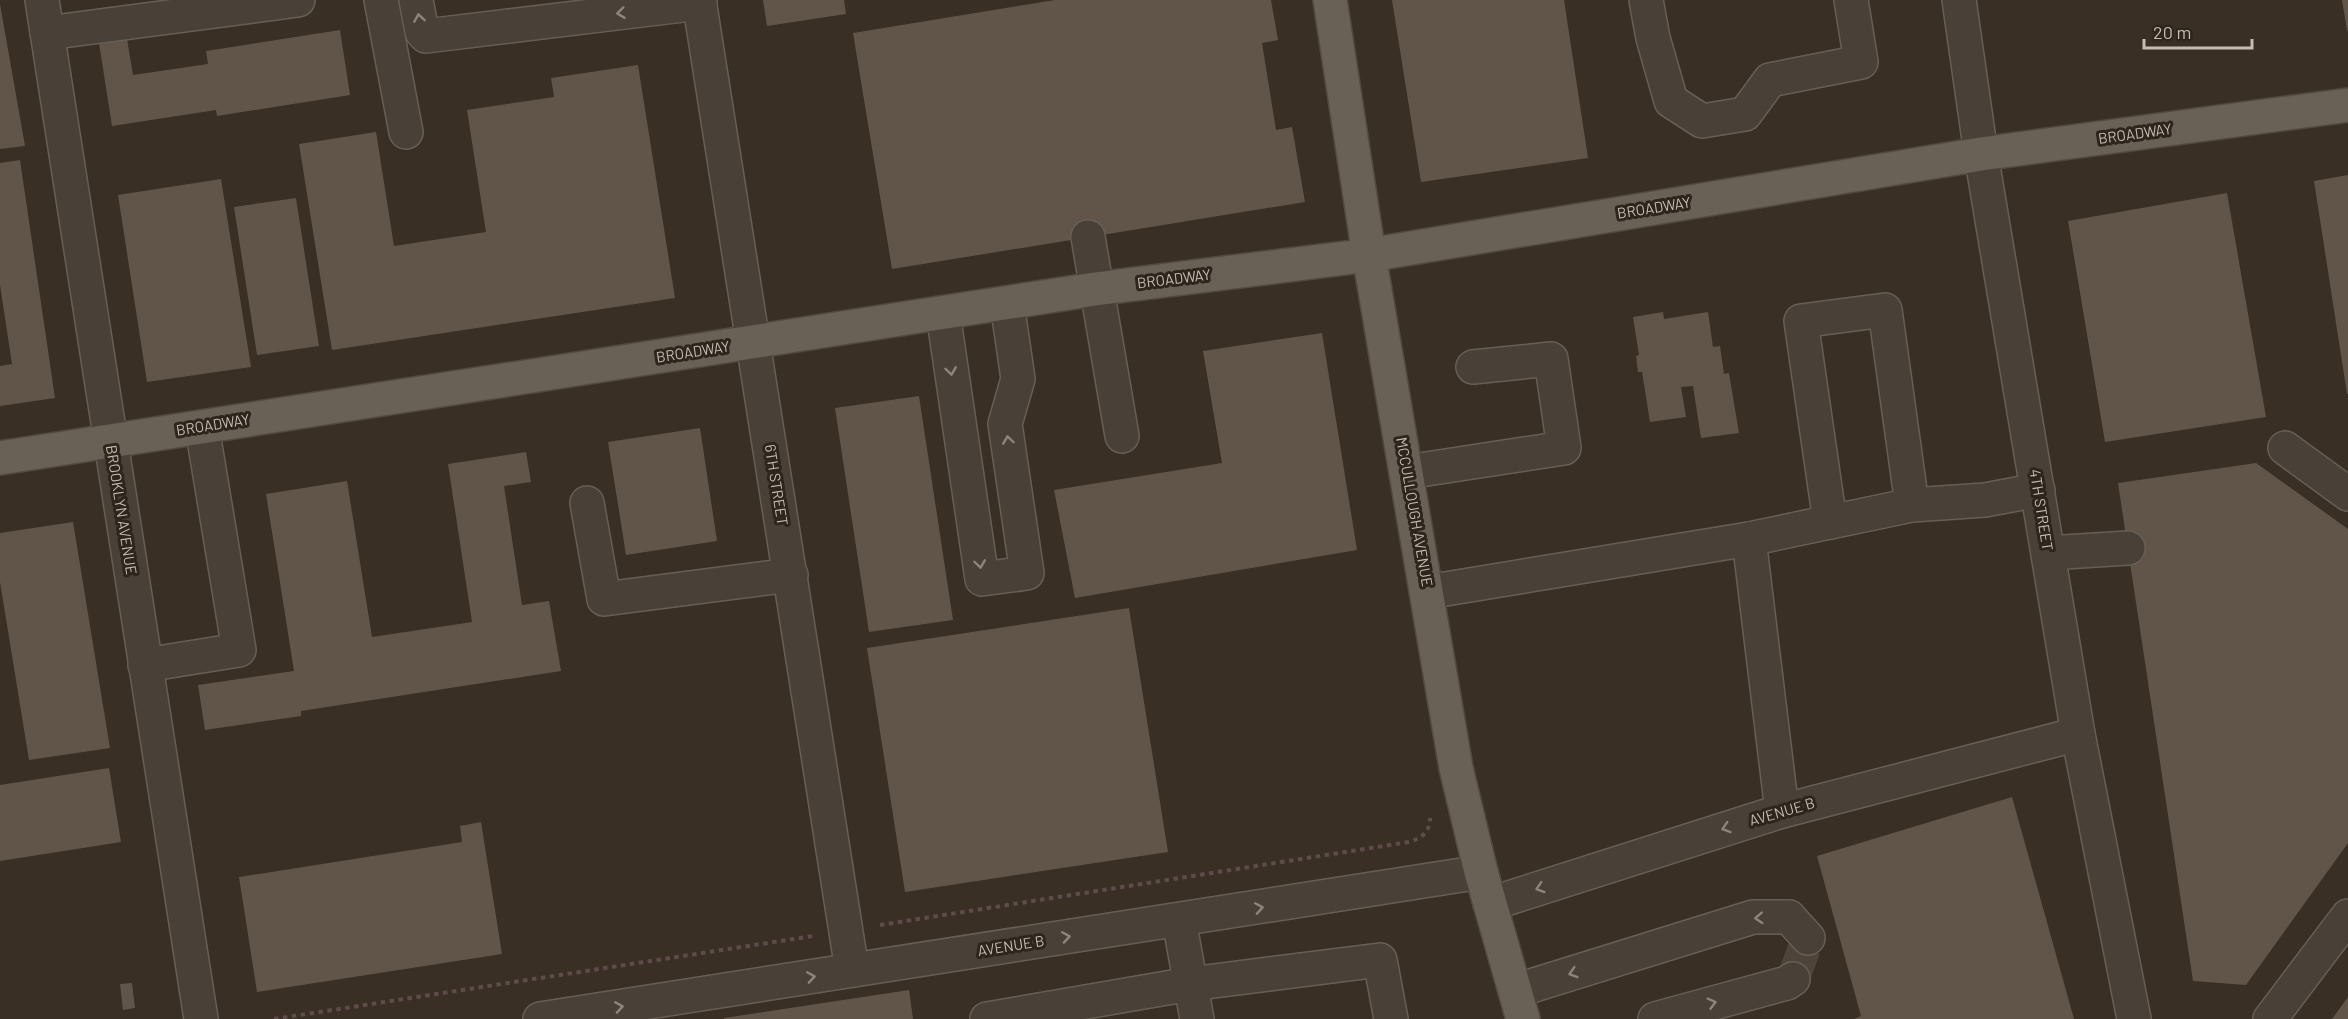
<svg xmlns="http://www.w3.org/2000/svg" width="2348" height="1019" font-family="Barlow,sans-serif">
<style>
.building{fill:#605548}
.lines{fill:none;stroke-linecap:round;stroke-linejoin:round}
.minor-tunnel{stroke:#4e4439;stroke-width:33;stroke-dasharray:33 16;stroke-linecap:butt}
.minor-casing{stroke:#675f56;stroke-width:36}
.major-casing{stroke:#524a41;stroke-width:36}
.path{stroke:#5e4c4b;stroke-width:4;stroke-dasharray:4.5 4.5;stroke-linecap:butt}
.minor{stroke:#494138;stroke-width:33}
.major{stroke:#696056;stroke-width:33}
.oneway{stroke:#8d857c}
.labels{text-anchor:middle;stroke-width:6;stroke-linejoin:round;paint-order:stroke}
.street-label{font-size:15px;fill:#c5bdb3;stroke:#2e261d}
</style>
<rect width="100%" height="100%" fill="#392f24"/>
<g class="building">
<polygon points="763,0 844,0 846,14 767,26"/>
<polygon points="1055,0 1271,0 1278,40 1262,43 1276,130 1292,127 1305,202 892,269 853,33"/>
<polygon points="1392,0 1564,0 1588,158 1421,182"/>
<polygon points="2342,0 2348,0 2348,30 2347,30"/>
<polygon points="0,4 25,146 0,149"/>
<polygon points="340,30 350,95 217,116 216,110 112,126 99,43 127,39 133,75 208,64 206,51"/>
<polygon points="638,65 675,298 332,350 299,144 376,132 394,246 486,232 467,110 554,97 551,78"/>
<polygon points="20,160 55,398 0,406 0,366 12,364 0,285 0,163"/>
<polygon points="2348,175 2348,394 2347,394 2314,181"/>
<polygon points="221,179 251,367 147,382 118,195"/>
<polygon points="2227,193 2266,417 2105,442 2068,221"/>
<polygon points="296,198 319,346 257,355 234,207"/>
<polygon points="1663,312 1664,319 1708,312 1713,347 1720,346 1724,374 1729,373 1739,433 1701,438 1693,386 1681,387 1686,417 1650,422 1642,372 1638,372 1636,356 1639,355 1633,317"/>
<polygon points="1322,333 1357,550 1075,598 1054,490 1222,463 1203,351"/>
<polygon points="919,396 953,620 869,632 835,408"/>
<polygon points="700,428 717,541 626,555 608,442"/>
<polygon points="526,452 531,482 504,486 522,605 549,601 561,671 301,711 301,716 205,730 198,685 294,671 266,494 347,481 372,637 472,622 448,464"/>
<polygon points="2256,463 2348,529 2348,843 2246,985 2193,981 2118,483"/>
<polygon points="73,522 110,748 29,760 0,582 0,533"/>
<polygon points="1129,608 1168,852 905,892 867,648"/>
<polygon points="109,768 121,842 0,861 0,785"/>
<polygon points="2012,797 2074,1019 1854,1019 1861,1016 1817,856"/>
<polygon points="481,822 502,954 257,992 239,877 462,842 460,826"/>
<polygon points="132,983 135,1008 123,1010 120,984"/>
<polygon points="909,990 913,1019 724,1019 724,1018"/>
<polygon points="2348,997 2348,1019 2332,1019"/>
</g>
<g class="lines">
<polyline class="minor-tunnel" points="1793,979 1808,938"/>
<g class="minor-casing">
<g id="minor">
<polyline points="42,0 201,1019"/>
<polyline points="381,0 406,132"/>
<polyline points="416,0 422,32 426,36 700,3"/>
<polyline points="699,0 852,970"/>
<polyline points="1646,0 1653,38 1671,101 1702,121 1745,114 1770,80 1861,62 1851,0"/>
<polyline points="1959,0 1981,154 2078,734 2134,1019"/>
<polyline points="47,33 298,0"/>
<polyline points="1088,237 1122,436"/>
<polyline points="943,313 982,579 1027,573 1005,424 1018,379 1007,303"/>
<polyline points="2285,448 2348,494"/>
<polyline points="1407,472 1564,448 1551,359 1473,367"/>
<polyline points="587,503 604,599 791,575"/>
<polyline points="1830,522 1801,321 1885,310 1912,505"/>
<polyline points="1749,539 1782,811"/>
<polyline points="2048,553 2128,548"/>
<polyline points="1427,592 1749,539 1912,505 1985,500 2038,490"/>
<polyline points="145,665 239,650 202,427"/>
<polyline points="1490,904 1782,811 2078,734"/>
<polyline points="1179,920 1197,1019"/>
<polyline points="1515,991 1753,917 1789,917 1808,938"/>
<polyline points="540,1019 1481,872"/>
<polyline points="987,1019 1190,984 1380,960 1391,1019"/>
<polyline points="1655,1019 1787,983 1793,979"/>
<polyline points="2270,1019 2348,916"/>
</g>
</g>
<g class="major-casing">
<g id="major">
<polyline points="1330,0 1369,255 1456,768 1481,872 1523,1019"/>
<polyline points="0,458 1095,289 1369,255 1981,154 2348,105"/>
</g>
</g>
<g class="path">
<path d="M 880,925 L 1409,842 C 1422,838 1430,832 1430,818"/>
<polyline points="274,1019 813,936"/>
</g>
<use href="#minor" class="minor"/>
<use href="#major" class="major"/>
</g>
<defs><path id="oneway-chevron" d="M-2-3.5L2.5 0L-2 3.5" fill="none" stroke-width="1.6" stroke-linecap="round" stroke-linejoin="round" transform="scale(1.5)"/></defs>
<g class="oneway">
<use href="#oneway-chevron" transform="translate(621 13) rotate(173)"/>
<use href="#oneway-chevron" transform="translate(419 18) rotate(-99)"/>
<use href="#oneway-chevron" transform="translate(951 371) rotate(82)"/>
<use href="#oneway-chevron" transform="translate(1008 440) rotate(-98)"/>
<use href="#oneway-chevron" transform="translate(980 564) rotate(82)"/>
<use href="#oneway-chevron" transform="translate(1726 828) rotate(162)"/>
<use href="#oneway-chevron" transform="translate(1540 888) rotate(162)"/>
<use href="#oneway-chevron" transform="translate(1259 908) rotate(-9)"/>
<use href="#oneway-chevron" transform="translate(1759 918) rotate(177)"/>
<use href="#oneway-chevron" transform="translate(1066 937) rotate(-9)"/>
<use href="#oneway-chevron" transform="translate(1573 973) rotate(163)"/>
<use href="#oneway-chevron" transform="translate(811 977) rotate(-9)"/>
<use href="#oneway-chevron" transform="translate(1712 1003) rotate(-15)"/>
<use href="#oneway-chevron" transform="translate(619 1007) rotate(-9)"/>
</g>
<g class="labels">
<g class="street-label">
<text transform="translate(2135 134) rotate(-8)" y="5">BROADWAY</text>
<text transform="translate(1654 208) rotate(-9)" y="5">BROADWAY</text>
<text transform="translate(1174 279) rotate(-7)" y="5">BROADWAY</text>
<text transform="translate(693 352) rotate(-9)" y="5">BROADWAY</text>
<text transform="translate(213 425) rotate(-9)" y="5">BROADWAY</text>
<text transform="translate(776 485) rotate(81)" y="5">6TH STREET</text>
<text transform="translate(121 510) rotate(81)" y="5">BROOKLYN AVENUE</text>
<text transform="translate(2041 510) rotate(81)" y="5">4TH STREET</text>
<text transform="translate(1414 512) rotate(80)" y="5">MCCULLOUGH AVENUE</text>
<text transform="translate(1782 812) rotate(-16)" y="5">AVENUE B</text>
<text transform="translate(1011 946) rotate(-9)" y="5">AVENUE B</text>
</g>
</g>
<path d="M2144 39v9h108v-9" fill="none" stroke="#c5bdb3" stroke-width="3"/>
<text x="2153" y="39" font-size="18" fill="#c5bdb3" stroke="#2e261d" stroke-width="4.5" paint-order="stroke">20 m</text>
</svg>
